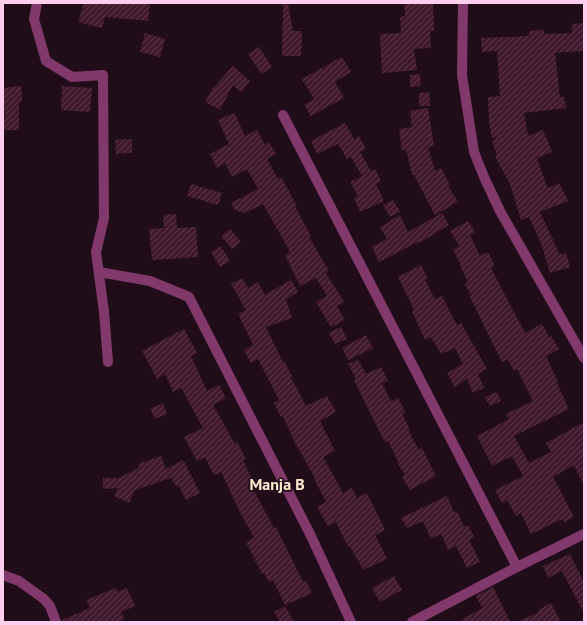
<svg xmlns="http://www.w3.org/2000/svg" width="587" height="625" font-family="'PT Sans',sans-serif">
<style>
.building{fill:url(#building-hatch)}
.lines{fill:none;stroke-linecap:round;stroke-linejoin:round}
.minor{stroke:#80396a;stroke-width:10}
.labels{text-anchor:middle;stroke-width:3.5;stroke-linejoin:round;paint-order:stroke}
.quarter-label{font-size:16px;font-weight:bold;fill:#ffeed0;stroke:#210d19}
</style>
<defs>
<pattern id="building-hatch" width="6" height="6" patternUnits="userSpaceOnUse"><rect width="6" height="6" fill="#421a2f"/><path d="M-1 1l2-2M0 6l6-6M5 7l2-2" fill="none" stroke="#5e3a4d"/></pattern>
</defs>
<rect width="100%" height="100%" fill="#210d19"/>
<g class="building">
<polygon points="84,3 150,3 148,21 105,17 102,28 78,22"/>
<polygon points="283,3 288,3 293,31 302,31 301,56 282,56"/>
<polygon points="404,3 433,3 434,31 430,31 431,48 414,49 417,70 382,73 380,34 401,33 400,17 405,16"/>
<polygon points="584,23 584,51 555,53 560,97 564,97 566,108 524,113 528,136 543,130 552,152 537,158 546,184 548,188 559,183 568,201 540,212 560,255 566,253 570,267 550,273 541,243 529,217 521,220 510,184 495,156 497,155 492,141 499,137 492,138 489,122 488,97 500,96 497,51 482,52 481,38 529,36 529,31 544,30 544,34 572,33 572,24"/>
<polygon points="145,33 165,39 160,57 140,52"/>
<polygon points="259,47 272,67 261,74 248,54"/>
<polygon points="342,57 351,72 335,82 344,98 311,116 304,105 314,99 302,79"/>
<polygon points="233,66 250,81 241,92 233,85 220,110 205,102 212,89"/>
<polygon points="420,74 421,86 410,87 410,75"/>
<polygon points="21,86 22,102 19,102 19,130 3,130 3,117 5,117 3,88"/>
<polygon points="62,86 92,88 90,112 61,110"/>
<polygon points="429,92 430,106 419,106 419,93"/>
<polygon points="428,108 434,146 428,147 435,171 441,168 450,185 448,186 458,202 435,215 414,175 412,175 406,150 402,150 399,129 412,127 410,111"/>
<polygon points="231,114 235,114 245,136 257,130 265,145 269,142 276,154 267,159 278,179 281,177 297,206 295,207 311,236 309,237 329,271 326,273 344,302 337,306 345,320 331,327 316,302 327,296 316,278 300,286 285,255 290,252 263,204 245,213 235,210 231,203 240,198 243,199 242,197 258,189 247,169 232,177 225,163 217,168 210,154 229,144 218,120"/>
<polygon points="345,123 354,139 359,136 366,149 360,152 371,171 375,169 381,181 376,184 384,201 360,212 354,198 358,196 350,182 362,176 351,157 347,159 338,144 317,154 311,141"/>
<polygon points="132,139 132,153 116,154 115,140"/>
<polygon points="191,184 222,193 218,205 187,196"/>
<polygon points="393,200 400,212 390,217 383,205"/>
<polygon points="442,213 449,225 419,243 418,242 379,262 372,247 387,239 380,227 400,215 408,232"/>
<polygon points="176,214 177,228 196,227 198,257 152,260 149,229 164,228 163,215"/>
<polygon points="468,221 475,232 470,235 480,256 488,252 495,266 491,268 525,333 542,324 549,337 551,336 559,349 546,356 558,382 557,383 569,409 514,436 529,463 551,452 546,443 584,422 584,486 574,465 553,477 574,517 564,522 562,519 531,534 521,513 516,516 507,500 502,503 495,490 523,476 512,456 492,466 477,436 509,419 506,414 533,401 517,369 514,371 508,359 502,362 470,297 471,296 465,284 468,282 460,266 461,265 453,250 459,246 450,231"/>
<polygon points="230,229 241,242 232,249 221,236"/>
<polygon points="221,246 230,261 220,267 211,252"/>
<polygon points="421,265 428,279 425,280 435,299 442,296 457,325 461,323 487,369 478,374 484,388 473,393 467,379 455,387 447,373 463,364 455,348 441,354 431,337 425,340 412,311 414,310 398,277"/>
<polygon points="242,278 248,288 258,282 265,295 291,280 298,292 286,299 292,318 266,327 283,362 284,361 292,376 291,377 306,406 327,396 336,412 320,421 335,451 323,457 343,493 352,488 357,498 367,493 385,530 375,535 387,559 363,570 350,546 348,547 336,522 328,526 317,507 326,502 314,479 315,478 293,439 283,416 281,417 274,403 279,400 258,359 251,363 244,350 253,345 238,314 246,310 231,284"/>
<polygon points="341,327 347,339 335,344 329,333"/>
<polygon points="184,329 197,353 191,356 207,391 219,385 226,398 213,405 235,444 237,442 246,459 243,460 255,485 252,487 274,528 276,527 303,582 306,581 312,593 285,605 273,580 269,582 264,573 262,574 246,542 254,538 240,512 221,472 214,475 205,457 197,461 184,437 203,428 181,388 173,392 165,374 157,379 142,351"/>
<polygon points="366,335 373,348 348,360 342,348"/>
<polygon points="358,360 366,374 381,367 388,381 382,383 391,401 398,398 405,412 402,414 410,429 408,430 419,450 422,448 436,476 410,490 402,477 405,475 397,462 398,461 388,441 385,442 377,427 354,380 356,379 348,364"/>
<polygon points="497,392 501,401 490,406 485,397"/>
<polygon points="163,403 167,414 155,419 150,409"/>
<polygon points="161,456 166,469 183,460 200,493 186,500 179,486 177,487 171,478 135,490 129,503 114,496 118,488 103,489 103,478 118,478 139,468 138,464"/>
<polygon points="447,496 454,512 457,511 464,527 468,525 474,537 469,540 480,562 467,568 456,546 448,550 441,534 431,539 423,521 407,528 401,518"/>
<polygon points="570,554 584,582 584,613 562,571 548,578 543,566"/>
<polygon points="394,576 402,590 380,602 372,588"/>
<polygon points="493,587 510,622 458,622 482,608 476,596"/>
<polygon points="116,588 118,592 127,588 135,606 121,612 124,619 117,622 62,622 62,620 90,608 86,600"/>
<polygon points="551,603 561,622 517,622 539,612 538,610"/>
<polygon points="285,606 294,622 280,622 274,612"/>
</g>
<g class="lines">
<g class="minor">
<polyline points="37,3 34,19 46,61 72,77 103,75 104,218 96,252 104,312 108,362"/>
<polyline points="463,3 462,75 474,152 484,177 500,211 584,358"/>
<polyline points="283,115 517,567"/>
<polyline points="99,272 150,281 189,297 310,534 351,622"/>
<polyline points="3,575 19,581 44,599 50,606 56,622"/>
<polyline points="412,622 517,567 584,534"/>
</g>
</g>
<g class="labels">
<g class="quarter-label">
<text x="277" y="490">Manja B</text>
</g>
</g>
<rect width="587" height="625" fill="none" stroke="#ffceec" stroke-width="8"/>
</svg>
